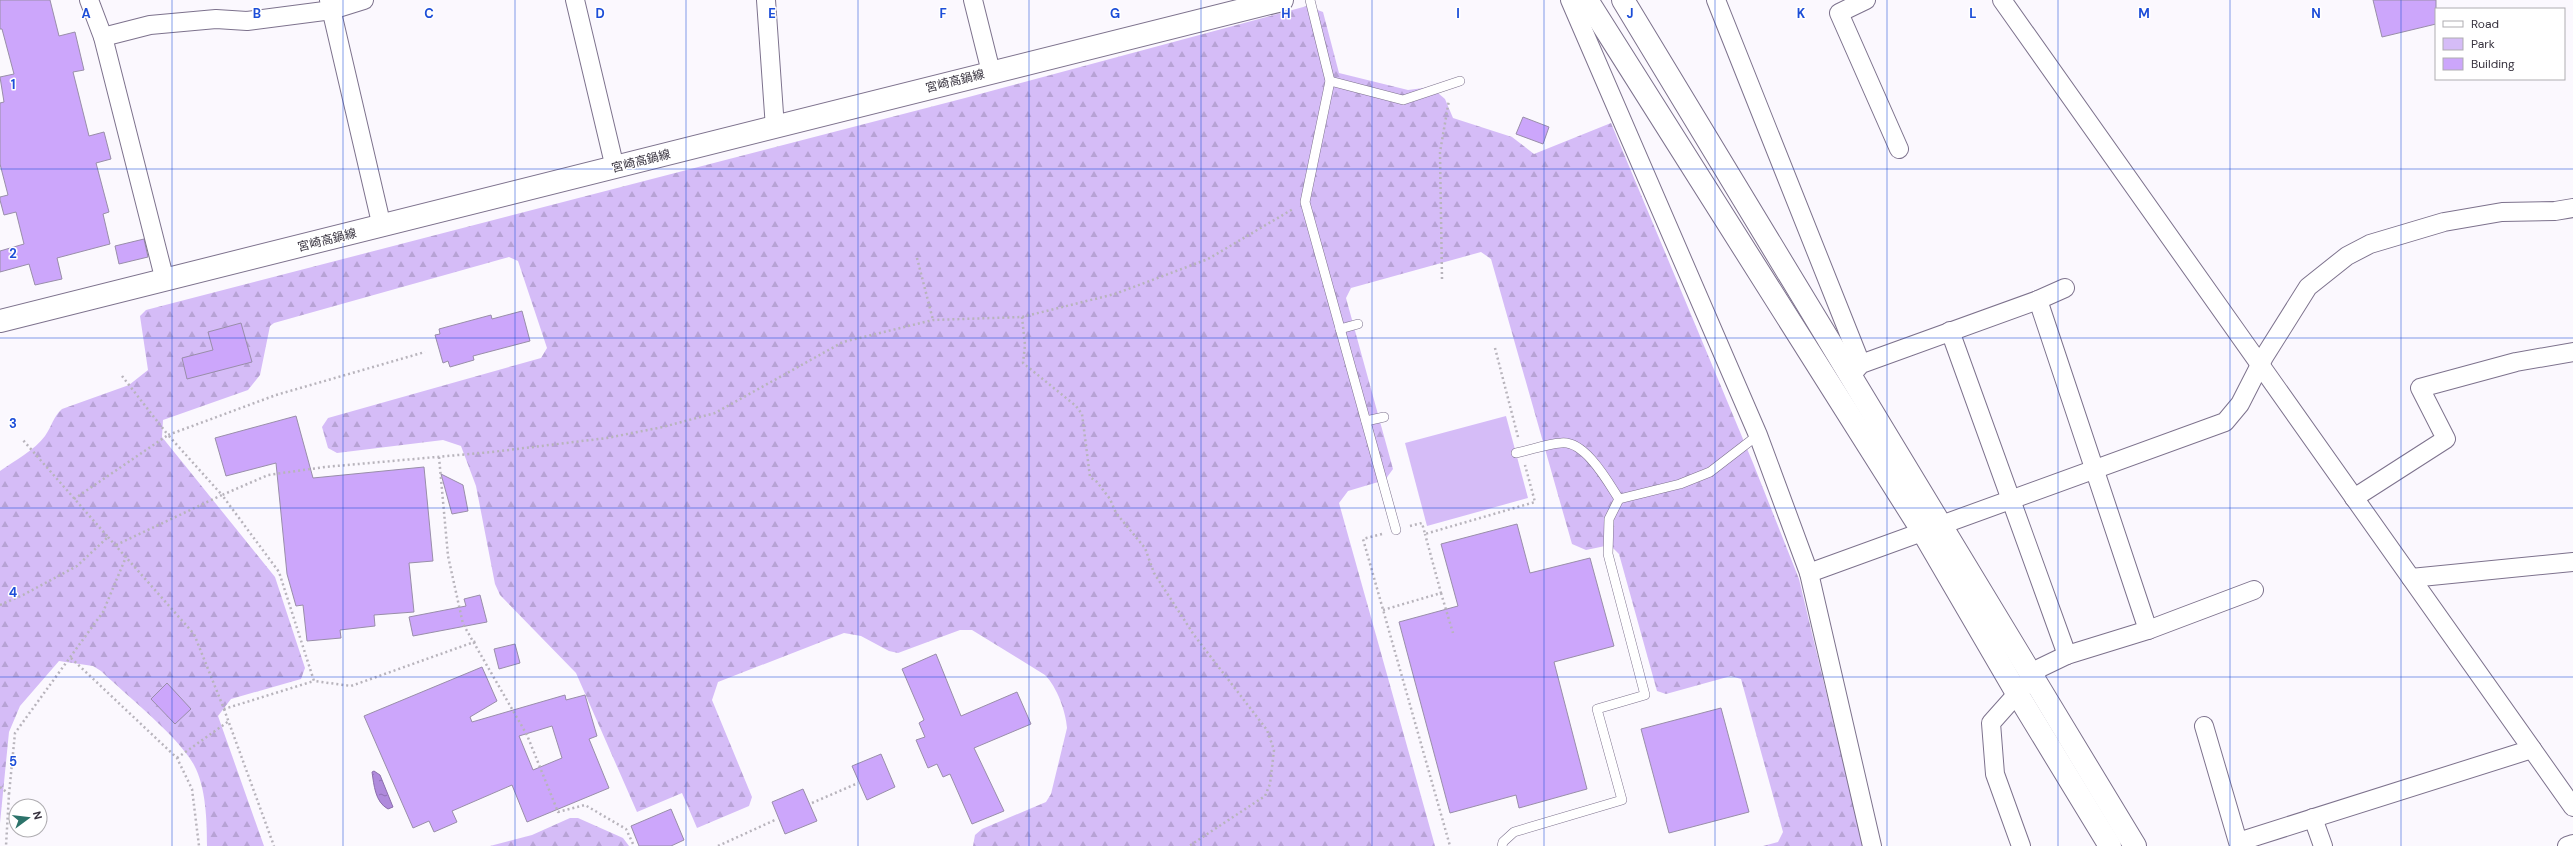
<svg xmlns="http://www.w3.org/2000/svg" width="2573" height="846" font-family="'DM Sans','Noto Sans JP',sans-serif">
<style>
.green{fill:#d5bcf7}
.forest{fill:url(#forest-firs)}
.water{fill:url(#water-ripples);stroke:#8b6fac}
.building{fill:#cca6fb;stroke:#998ea9;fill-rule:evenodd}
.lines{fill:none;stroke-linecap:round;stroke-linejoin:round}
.service-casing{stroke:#7d728d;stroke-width:10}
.minor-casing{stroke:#7d728d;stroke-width:20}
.tertiary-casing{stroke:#7d728d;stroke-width:24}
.primary-casing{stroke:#7d728d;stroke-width:24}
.path{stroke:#b8b4bc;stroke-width:2.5;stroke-dasharray:2 3;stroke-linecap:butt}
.service{stroke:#fff;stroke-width:9}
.minor{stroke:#fff;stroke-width:18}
.tertiary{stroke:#fff;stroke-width:22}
.primary{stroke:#fff;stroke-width:22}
.grid{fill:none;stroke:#1d4ed8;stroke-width:1;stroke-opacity:0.55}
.labels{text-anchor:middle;stroke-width:3;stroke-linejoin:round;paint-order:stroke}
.street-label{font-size:12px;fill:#36313d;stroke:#fff}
.grid-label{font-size:13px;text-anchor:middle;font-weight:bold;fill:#1d4ed8;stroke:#fff;stroke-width:3;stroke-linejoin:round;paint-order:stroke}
</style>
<defs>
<pattern id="forest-firs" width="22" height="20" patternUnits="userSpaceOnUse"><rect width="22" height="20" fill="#d5bcf7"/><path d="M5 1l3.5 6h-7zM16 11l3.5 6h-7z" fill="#b7a2d5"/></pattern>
<pattern id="water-ripples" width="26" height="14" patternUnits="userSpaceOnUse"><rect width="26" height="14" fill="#af8adc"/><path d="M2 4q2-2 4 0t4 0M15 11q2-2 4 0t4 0" fill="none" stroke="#8f71b4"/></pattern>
</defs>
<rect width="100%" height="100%" fill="#fbf8fe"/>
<polygon class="green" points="1506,416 1528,498 1427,526 1405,443"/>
<g class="forest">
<path d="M 1307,6 L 1323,12 L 1339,73 L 1408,90 L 1431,87 L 1445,99 L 1453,118 L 1512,137 L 1534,154 L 1611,123 L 1753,463 L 1799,579 L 1863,846 L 1763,846 L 1778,842 L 1783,832 L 1741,679 L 1731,676 L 1666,694 L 1657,691 L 1619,554 L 1610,545 L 1586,550 L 1572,544 L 1491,259 L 1481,252 L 1351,288 L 1346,298 L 1393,469 L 1385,480 L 1348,491 L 1339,503 L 1435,846 L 973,846 L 975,835 L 982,829 L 1046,802 L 1051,794 L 1067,728 C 1066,712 1057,687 1045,675 L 972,630 L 960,630 L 898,653 L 889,651 L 861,636 L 844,633 L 718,682 L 712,700 L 752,797 L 749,806 L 697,828 L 682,793 L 637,812 L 576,673 L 500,595 L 495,584 L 476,486 L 461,446 L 443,440 L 337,453 L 328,448 L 322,427 L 328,418 L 541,358 L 547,348 L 518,261 L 509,257 L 274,323 L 270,326 L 260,375 L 248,390 L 163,420 L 162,437 L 275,577 L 305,668 L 301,679 L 231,699 L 218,716 L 264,846 L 207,846 C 207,821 206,787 194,765 C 179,737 125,694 101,671 L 93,666 L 59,661 L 20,706 L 9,732 L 0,823 L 0,471 C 14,461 35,450 45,436 C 52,426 53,417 62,409 L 129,385 L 148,370 L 140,316 L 146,310 L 965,98 Z"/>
<polygon points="570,818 578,818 623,838 629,846 490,846 532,835"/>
</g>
<path class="water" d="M 374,771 L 380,775 L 393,807 L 388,809 C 375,802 374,785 372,772 Z"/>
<g class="building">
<polygon points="0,0 50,0 59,36 75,32 84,70 73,72 89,136 104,132 111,159 96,163 109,212 103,214 110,244 57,258 62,279 35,285 29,264 0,272 0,251 24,244 16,212 4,215 0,200 0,197 8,195 0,164 0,103 4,102 0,77 14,74 2,29 0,29"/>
<polygon points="2373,0 2436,0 2436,24 2382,37"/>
<polygon points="1523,117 1549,127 1543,144 1516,134"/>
<polygon points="144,239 148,257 119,264 115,246"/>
<polygon points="522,311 530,341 473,356 474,360 450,367 448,361 443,363 435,335 440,334 439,329 491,315 492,319"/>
<polygon points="241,323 252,362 187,379 182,358 213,350 208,332"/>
<polygon points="296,416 313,478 424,467 433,561 409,563 414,612 374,615 375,626 340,630 341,638 307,641 303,605 296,606 287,574 276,463 226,476 215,438"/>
<polygon points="441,474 463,485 468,511 452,514"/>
<polygon points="1517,524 1530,573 1590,558 1614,646 1554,662 1587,789 1519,808 1516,795 1450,813 1399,622 1458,606 1441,544"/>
<polygon points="480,595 487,622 413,636 409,617 466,606 464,599"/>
<polygon points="515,644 520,663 499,669 494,649"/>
<polygon points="936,654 961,716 1017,692 1031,724 974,748 1004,811 972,824 950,774 943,777 937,764 928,768 916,740 925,737 919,723 924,720 902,669"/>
<path d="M 482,667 L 497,701 L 470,717 L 472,722 L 565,695 L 566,700 L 585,695 L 597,736 L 589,739 L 609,788 L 527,822 L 512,785 L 452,811 L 457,822 L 434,832 L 429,821 L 413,828 L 364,716 ZM 552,726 L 562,758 L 533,770 L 519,736 Z"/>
<polygon points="167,683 191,709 175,724 151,699"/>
<polygon points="1721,708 1749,812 1669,833 1641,729"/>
<polygon points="881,754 895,787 867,800 852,766"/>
<polygon points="803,789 817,821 785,834 772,802"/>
<polygon points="671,809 684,840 671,846 639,846 631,826"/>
</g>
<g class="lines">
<g class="service-casing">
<g id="service">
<polyline points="1310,0 1330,81 1305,202 1396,530"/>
<polyline points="1330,81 1403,100 1460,81"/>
<polyline points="1340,329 1358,324"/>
<polyline points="1366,421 1384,417"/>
<path d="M 1516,453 C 1531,450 1546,444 1561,443 C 1585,440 1608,482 1619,499 L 1680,484 L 1710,472 L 1758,435"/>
<polyline points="1502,846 1503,842 1514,832 1622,800 1597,709 1645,695 1608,554 1609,519 1619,499"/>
</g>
</g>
<g class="minor-casing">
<g id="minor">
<polyline points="89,0 103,37 165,281"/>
<polyline points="329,0 382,227"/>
<polyline points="575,0 615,168"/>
<polyline points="766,0 775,128"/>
<polyline points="973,0 991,72"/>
<polyline points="1570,0 1758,435 1809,573 1872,846"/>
<polyline points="1716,0 1861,364"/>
<polyline points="1866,0 1839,13 1899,149"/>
<polyline points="2002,0 2573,807"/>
<polyline points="103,37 150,25 216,19 247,21 332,10 364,0"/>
<polyline points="2038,300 2148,630"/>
<polyline points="1950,331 2067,655"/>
<polyline points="1853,373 1861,364 2038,300 2065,288"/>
<polyline points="2354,498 2446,439 2420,388 2516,362 2573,352"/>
<polyline points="1809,573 2225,422 2240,404 2264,357 2308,287 2347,256 2370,244 2444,222 2502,212 2555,211 2573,208"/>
<polyline points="2411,578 2573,562"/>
<polyline points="2204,726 2238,842 2532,749"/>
<polyline points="2313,818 2323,846"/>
<polyline points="2021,846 1995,774 1991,723 2040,668 2067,655 2148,630 2254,590"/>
<polyline points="2567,846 2573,844"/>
</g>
</g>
<g class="tertiary-casing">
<g id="tertiary">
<polyline points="1587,0 1923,532 2018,695 2110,846"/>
<polyline points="1623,0 2135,846"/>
</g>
</g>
<g class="primary-casing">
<polyline id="primary" points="0,321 1282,0"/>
</g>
<g class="path">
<polyline points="917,258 933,320"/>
<polyline points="1442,279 1440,152 1449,100"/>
<polyline points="1022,317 1025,345 1023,363 1076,406 1082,414 1090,477 1097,482 1110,499 1116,513 1145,548 1154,573 1194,635 1267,730 1274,750 1270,784 1265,796 1189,846"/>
<polyline points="1495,348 1518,437"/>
<polyline points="122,376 168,435 276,395 425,352"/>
<polyline points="439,457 448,556 463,624 527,735 558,812 585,805 626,829 634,846"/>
<polyline points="74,499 168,435 222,495 268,475 325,467 492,452 607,438 663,427 715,413 843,342 933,320 1022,317 1115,294 1208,259 1293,209"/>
<polyline points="1410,526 1422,523 1425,534 1535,502 1525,465"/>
<polyline points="1382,534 1363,539 1450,846"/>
<polyline points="108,537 194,634 224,709 314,681"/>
<polyline points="116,545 222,495 279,572 314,681 351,686 477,641"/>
<polyline points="1441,593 1453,633"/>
<polyline points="0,605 23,595 77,566 108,537 22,439"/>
<polyline points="1383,610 1441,593 1425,534"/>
<polyline points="71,658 177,758 192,789 199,846"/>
<polyline points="224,709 274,846"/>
<polyline points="177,758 229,721"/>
<polyline points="0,787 9,794 6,846"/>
<polyline points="9,794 15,733 103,612 126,557"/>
<polyline points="812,803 858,783"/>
<polyline points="718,846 777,819"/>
</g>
<use href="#service" class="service"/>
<use href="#minor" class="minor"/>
<use href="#tertiary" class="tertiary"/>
<use href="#primary" class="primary"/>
</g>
<path class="grid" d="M 172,0 L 172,846M 343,0 L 343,846M 515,0 L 515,846M 686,0 L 686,846M 858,0 L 858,846M 1029,0 L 1029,846M 1201,0 L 1201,846M 1372,0 L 1372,846M 1544,0 L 1544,846M 1715,0 L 1715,846M 1887,0 L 1887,846M 2058,0 L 2058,846M 2230,0 L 2230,846M 2401,0 L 2401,846M 0,169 L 2573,169M 0,338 L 2573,338M 0,508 L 2573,508M 0,677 L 2573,677"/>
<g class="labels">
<g class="street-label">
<text transform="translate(955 81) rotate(-14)" y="4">宮崎高鍋線</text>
<text transform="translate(641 161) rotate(-14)" y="4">宮崎高鍋線</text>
<text transform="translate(327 240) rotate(-14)" y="4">宮崎高鍋線</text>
</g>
</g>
<g class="grid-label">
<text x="86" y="18">A</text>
<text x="257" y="18">B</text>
<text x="429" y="18">C</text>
<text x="600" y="18">D</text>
<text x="772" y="18">E</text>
<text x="943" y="18">F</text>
<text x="1115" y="18">G</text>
<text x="1286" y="18">H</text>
<text x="1458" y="18">I</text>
<text x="1630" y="18">J</text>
<text x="1801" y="18">K</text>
<text x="1973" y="18">L</text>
<text x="2144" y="18">M</text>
<text x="2316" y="18">N</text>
<text x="13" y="89">1</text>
<text x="13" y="258">2</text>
<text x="13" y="428">3</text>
<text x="13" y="597">4</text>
<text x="13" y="766">5</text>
</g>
<rect x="2435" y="8" width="130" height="72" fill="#ffffff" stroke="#afadb1"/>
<rect x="2443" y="21" width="20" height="6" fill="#ffffff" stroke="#afadb1"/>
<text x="2471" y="28" font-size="12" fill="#36313d">Road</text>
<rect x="2443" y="38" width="20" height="12" fill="#d5bcf7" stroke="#afadb1"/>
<text x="2471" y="48" font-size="12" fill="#36313d">Park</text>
<rect x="2443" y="58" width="20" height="12" fill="#cca6fb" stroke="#afadb1"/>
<text x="2471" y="68" font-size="12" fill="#36313d">Building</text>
<g transform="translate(28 818) rotate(75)"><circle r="19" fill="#ffffff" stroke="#afadb1"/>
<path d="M0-3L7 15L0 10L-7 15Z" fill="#2c736a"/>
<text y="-6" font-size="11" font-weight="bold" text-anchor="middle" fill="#36313d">N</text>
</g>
</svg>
